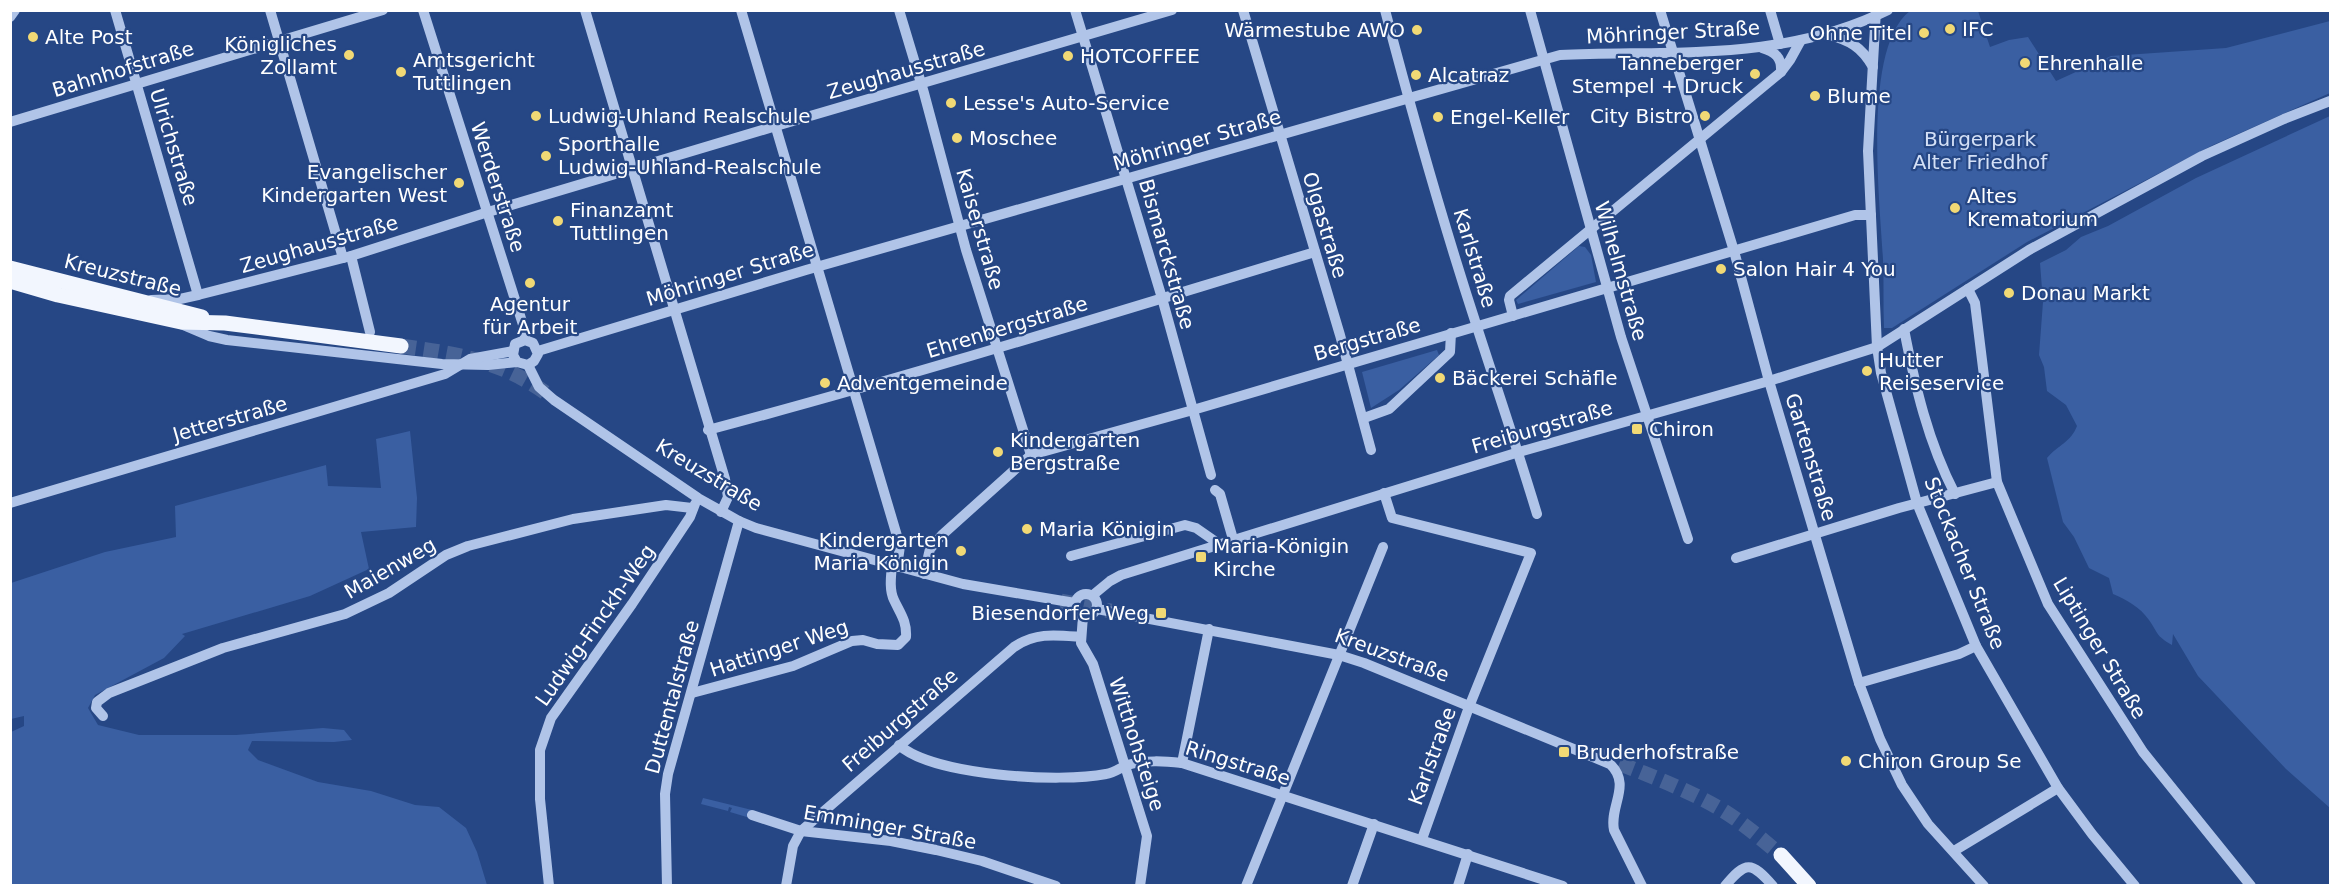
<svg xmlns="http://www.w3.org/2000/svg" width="2341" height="896" font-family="'DejaVu Sans',sans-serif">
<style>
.green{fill:#3a5fa2}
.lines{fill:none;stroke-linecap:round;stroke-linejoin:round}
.major-tunnel{stroke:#476397;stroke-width:15;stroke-dasharray:15 8;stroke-linecap:butt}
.minor{stroke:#b0c4e8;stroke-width:10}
.major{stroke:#f2f6fe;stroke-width:15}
.poi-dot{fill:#f1d975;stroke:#264785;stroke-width:2}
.labels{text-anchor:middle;stroke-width:4.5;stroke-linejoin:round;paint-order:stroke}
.poi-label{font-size:20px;fill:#fff;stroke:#264785;text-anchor:start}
.street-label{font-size:20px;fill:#fff;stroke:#264785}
.park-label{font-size:20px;fill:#d4e0f6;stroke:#264785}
</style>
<rect width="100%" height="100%" fill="#264785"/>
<g class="green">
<path d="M 1910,11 L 1978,11 L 1990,47 L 2009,40 L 2028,37 L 2056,81 L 2111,56 L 2226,48 L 2330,21 L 2330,93 L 2213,145 L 2027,242 L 1892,328 L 1884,328 C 1883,305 1884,282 1883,259 C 1880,203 1862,47 1910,11 Z"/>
<path d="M 2330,116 L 2330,808 L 2286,769 L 2198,676 L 2173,634 L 2172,645 C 2155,635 2159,634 2149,620 C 2140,607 2127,600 2113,594 L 2109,578 L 2089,568 L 2074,537 L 2063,522 L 2047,458 C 2058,445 2071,442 2077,426 L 2066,405 L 2047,391 L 2044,367 L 2039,355 L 2043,302 L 2040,263 L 2066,250 L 2081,237 L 2108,226 L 2196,178 Z"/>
<polygon points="1579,246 1585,247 1591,255 1596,282 1518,304 1516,300"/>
<polygon points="1437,350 1439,355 1399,390 1371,408 1362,372"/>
<polygon points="410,431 417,498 416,527 361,532 369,569 310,596 182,634 185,636 164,658 95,695 88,708 98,725 139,735 236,735 323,728 344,730 352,740 334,742 252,741 248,750 258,760 318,782 371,791 415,805 439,807 466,828 477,852 487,885 11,885 11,732 24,726 24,716 11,719 11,583 105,552 176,537 175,506 326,465 328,486 381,488 376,439"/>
<polygon points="703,798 752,810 750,818 730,812 732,808 729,807 728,811 701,804"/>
</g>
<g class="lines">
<g class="major-tunnel">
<path d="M 401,346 C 457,354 499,360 546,393"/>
<polyline points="1061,601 1111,611"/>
<path d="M 1598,755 C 1638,771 1680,786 1717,807 C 1740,820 1760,838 1781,855"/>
</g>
<g class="minor">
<polyline points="115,10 198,295"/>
<polyline points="270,10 343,258"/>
<polyline points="423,10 525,331 525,340"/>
<polyline points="585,10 725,479 728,497 721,512"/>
<polyline points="741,10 900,546 897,567"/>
<polyline points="899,10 924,93 966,250 1031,455"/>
<polyline points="1075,10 1162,298 1211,475"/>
<polyline points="1243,10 1340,335 1371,450"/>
<path d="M 1385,10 C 1413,117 1443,223 1477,327 C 1497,389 1518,451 1537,514"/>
<polyline points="1530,10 1621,337 1688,539"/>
<polyline points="1660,10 1734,251 1769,381 1859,683 1880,739 1902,785 1928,824 1984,886"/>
<polyline points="1770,10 1780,44"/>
<polyline points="1876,10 1868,151 1877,347 1881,373 1917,503 1976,646 2058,788 2092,834 2135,886"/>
<polyline points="10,17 15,10"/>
<path d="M 1827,34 C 1850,41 1861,46 1873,67"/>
<path d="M 1762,48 C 1775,52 1782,57 1781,72"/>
<polyline points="10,122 383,10"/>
<polyline points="351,256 370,332"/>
<polyline points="1968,289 1975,303 1997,482 2048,604 2143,752 2251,886"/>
<polyline points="151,300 180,299 198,295 351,256 488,212 776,126 1172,10"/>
<polyline points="1513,316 1509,300 1510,296 1781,72 1790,60 1801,40"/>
<polyline points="183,325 209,336 227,340 442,364 488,365 517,362 528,365 534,361 538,354 533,343 525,340 515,344 513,355 517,362"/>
<path d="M 1904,329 C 1915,386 1928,442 1955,494"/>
<path d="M 538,351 L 806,270 L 1560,55 C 1673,50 1783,62 1888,10"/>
<polyline points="528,365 539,387 554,400 698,498 739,521 756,528 963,584 1075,603"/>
<polyline points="1364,418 1389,409 1450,352 1451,333"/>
<path d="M 708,430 C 912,376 1113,313 1315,252"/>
<polyline points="1215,490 1220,494 1233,539"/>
<polyline points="1384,493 1392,518 1531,553 1469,707 1422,839"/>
<polyline points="10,503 445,374 470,359 513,351"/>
<polyline points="1071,556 1185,525 1196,528 1219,544"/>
<polyline points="1736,558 1899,508 1997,482"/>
<polyline points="924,574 930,549 942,535 1031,455 1193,410 1855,215 1871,215"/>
<circle cx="1086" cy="605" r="11"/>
<polyline points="1093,595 1110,581 1121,575 1519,452 1769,381 1877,347 2029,250 2202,156 2284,119 2330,101"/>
<path d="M 1097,609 L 1339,655 L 1364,663 L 1610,764 C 1632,785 1609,806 1614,830 L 1642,886"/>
<polyline points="1083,616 1081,643 1093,664 1147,836 1140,886"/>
<polyline points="1859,683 1959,654 1976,646"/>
<path d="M 692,693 L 793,666 L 852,641 L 863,640 L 877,644 L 898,645 L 906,637 C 907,621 900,613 894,600 C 889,590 891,576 892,565"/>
<polyline points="103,716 96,708 97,702 109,693 223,648 345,614 389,593 446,555 468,546 573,519 666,505 692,508"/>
<path d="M 899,745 C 933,776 1061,783 1106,774 C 1114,773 1120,768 1127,765 C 1146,760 1163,761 1182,763 L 1563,886"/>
<polyline points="1182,763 1209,629"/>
<polyline points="752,815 801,831 891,841 936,850 982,861 1056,886"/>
<polyline points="1954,851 2058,788"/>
<polyline points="549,886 540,799 540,750 551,718 632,604 690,517 695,504"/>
<polyline points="667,886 665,794 668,774 739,521"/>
<path d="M 786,886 L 793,846 L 801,831 L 1014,647 C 1036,632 1056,635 1081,637"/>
<polyline points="1246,886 1383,547"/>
<polyline points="1352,886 1374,824"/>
<polyline points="1458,886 1468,854"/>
<path d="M 1725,886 C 1746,861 1751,861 1773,886"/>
</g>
<g class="major">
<polyline points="10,268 202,317"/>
<polyline points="10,281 58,295 181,322 225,323 401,346"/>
<polyline points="1781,855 1809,886"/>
</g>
</g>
<g class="poi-dot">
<circle cx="1950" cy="29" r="6"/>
<circle cx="1417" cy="30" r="6"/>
<circle cx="1924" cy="33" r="6"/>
<circle cx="33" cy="37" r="6"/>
<circle cx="349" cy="55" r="6"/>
<circle cx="1068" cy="56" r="6"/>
<circle cx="2025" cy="63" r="6"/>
<circle cx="401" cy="72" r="6"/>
<circle cx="1755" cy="74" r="6"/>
<circle cx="1416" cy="75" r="6"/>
<circle cx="1815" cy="96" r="6"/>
<circle cx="951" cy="103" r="6"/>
<circle cx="536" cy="116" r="6"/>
<circle cx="1705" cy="116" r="6"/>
<circle cx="1438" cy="117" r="6"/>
<circle cx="957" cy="138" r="6"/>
<circle cx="546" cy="156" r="6"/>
<circle cx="459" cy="183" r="6"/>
<circle cx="1955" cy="208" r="6"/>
<circle cx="558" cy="221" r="6"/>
<circle cx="1721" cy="269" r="6"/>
<circle cx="530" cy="283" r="6"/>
<circle cx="2009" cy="293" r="6"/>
<circle cx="1867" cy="371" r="6"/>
<circle cx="1440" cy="378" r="6"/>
<circle cx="825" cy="383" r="6"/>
<rect x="1631" y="423" width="12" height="12" rx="3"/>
<circle cx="998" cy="452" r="6"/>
<circle cx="1027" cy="529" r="6"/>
<circle cx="961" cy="551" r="6"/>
<rect x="1195" y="551" width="12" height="12" rx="3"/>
<rect x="1155" y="607" width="12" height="12" rx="3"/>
<rect x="1558" y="746" width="12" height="12" rx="3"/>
<circle cx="1846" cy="761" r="6"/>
</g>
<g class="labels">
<g class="poi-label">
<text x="1962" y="36">IFC</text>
<text x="1405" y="37" text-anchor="end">Wärmestube AWO</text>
<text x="1912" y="40" text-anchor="end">Ohne Titel</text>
<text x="45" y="44">Alte Post</text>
<text x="337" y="51" text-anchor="end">Königliches<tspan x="337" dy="23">Zollamt</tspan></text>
<text x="1080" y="63">HOTCOFFEE</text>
<text x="413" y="67">Amtsgericht<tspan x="413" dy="23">Tuttlingen</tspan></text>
<text x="1743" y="70" text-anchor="end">Tanneberger<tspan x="1743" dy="23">Stempel + Druck</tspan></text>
<text x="2037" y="70">Ehrenhalle</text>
<text x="1428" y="82">Alcatraz</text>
<text x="1827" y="103">Blume</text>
<text x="963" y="110">Lesse's Auto-Service</text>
<text x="548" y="123">Ludwig-Uhland Realschule</text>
<text x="1693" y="123" text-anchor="end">City Bistro</text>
<text x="1450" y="124">Engel-Keller</text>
<text x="969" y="145">Moschee</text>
<text x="558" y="151">Sporthalle<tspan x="558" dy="23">Ludwig-Uhland-Realschule</tspan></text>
<text x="447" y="179" text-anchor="end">Evangelischer<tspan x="447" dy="23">Kindergarten West</tspan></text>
<text x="1967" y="203">Altes<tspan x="1967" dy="23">Krematorium</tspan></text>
<text x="570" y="217">Finanzamt<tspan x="570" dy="23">Tuttlingen</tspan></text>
<text x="1733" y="276">Salon Hair 4 You</text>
<text x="2021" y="300">Donau Markt</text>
<text x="530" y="311" text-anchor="middle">Agentur<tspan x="530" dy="23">für Arbeit</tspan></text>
<text x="1879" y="367">Hutter<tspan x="1879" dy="23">Reiseservice</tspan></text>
<text x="1452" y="385">Bäckerei Schäfle</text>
<text x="837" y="390">Adventgemeinde</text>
<text x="1649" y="436">Chiron</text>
<text x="1010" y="447">Kindergarten<tspan x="1010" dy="23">Bergstraße</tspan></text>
<text x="1039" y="536">Maria Königin</text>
<text x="949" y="547" text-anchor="end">Kindergarten<tspan x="949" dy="23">Maria Königin</tspan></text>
<text x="1213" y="553">Maria-Königin<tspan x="1213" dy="23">Kirche</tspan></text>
<text x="1149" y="620" text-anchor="end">Biesendorfer Weg</text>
<text x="1576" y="759">Bruderhofstraße</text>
<text x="1858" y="768">Chiron Group Se</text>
</g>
<g class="street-label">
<text transform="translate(1673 32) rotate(-3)" y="7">Möhringer Straße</text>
<text transform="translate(123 69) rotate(-17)" y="7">Bahnhofstraße</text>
<text transform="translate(906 70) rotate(-16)" y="7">Zeughausstraße</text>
<text transform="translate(1197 140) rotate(-16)" y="7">Möhringer Straße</text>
<text transform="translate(174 147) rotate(73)" y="7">Ulrichstraße</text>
<text transform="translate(498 187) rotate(72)" y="7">Werderstraße</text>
<text transform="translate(1325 225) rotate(73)" y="7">Olgastraße</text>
<text transform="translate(980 229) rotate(74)" y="7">Kaiserstraße</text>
<text transform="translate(319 244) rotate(-16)" y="7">Zeughausstraße</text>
<text transform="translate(1167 254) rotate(74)" y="7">Bismarckstraße</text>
<text transform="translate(1475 258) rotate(73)" y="7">Karlstraße</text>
<text transform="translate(1621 271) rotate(74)" y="7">Wilhelmstraße</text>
<text transform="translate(730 274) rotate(-17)" y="7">Möhringer Straße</text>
<text transform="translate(123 275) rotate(14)" y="7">Kreuzstraße</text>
<text transform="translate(1007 327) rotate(-17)" y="7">Ehrenbergstraße</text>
<text transform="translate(1367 339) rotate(-16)" y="7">Bergstraße</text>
<text transform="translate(230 419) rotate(-16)" y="7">Jetterstraße</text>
<text transform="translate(1542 427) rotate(-16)" y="7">Freiburgstraße</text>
<text transform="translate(1811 457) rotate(73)" y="7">Gartenstraße</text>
<text transform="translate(709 475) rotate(31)" y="7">Kreuzstraße</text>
<text transform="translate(1965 563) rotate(68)" y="7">Stockacher Straße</text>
<text transform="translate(390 568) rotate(-30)" y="7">Maienweg</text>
<text transform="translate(595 625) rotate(-55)" y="7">Ludwig-Finckh-Weg</text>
<text transform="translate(779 648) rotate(-18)" y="7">Hattinger Weg</text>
<text transform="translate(2100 648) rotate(59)" y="7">Liptinger Straße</text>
<text transform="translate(1392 655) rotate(20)" y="7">Kreuzstraße</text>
<text transform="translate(672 697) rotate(-75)" y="7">Duttentalstraße</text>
<text transform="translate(900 720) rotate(-41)" y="7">Freiburgstraße</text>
<text transform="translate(1137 744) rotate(72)" y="7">Witthohsteige</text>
<text transform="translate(1432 756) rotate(-70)" y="7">Karlstraße</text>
<text transform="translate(1238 763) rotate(17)" y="7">Ringstraße</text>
<text transform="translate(890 827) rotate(10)" y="7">Emminger Straße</text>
</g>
<g class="park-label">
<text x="1980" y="146">Bürgerpark<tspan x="1980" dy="23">Alter Friedhof</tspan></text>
</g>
</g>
<rect width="2341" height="896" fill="none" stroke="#ffffff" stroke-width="24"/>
</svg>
